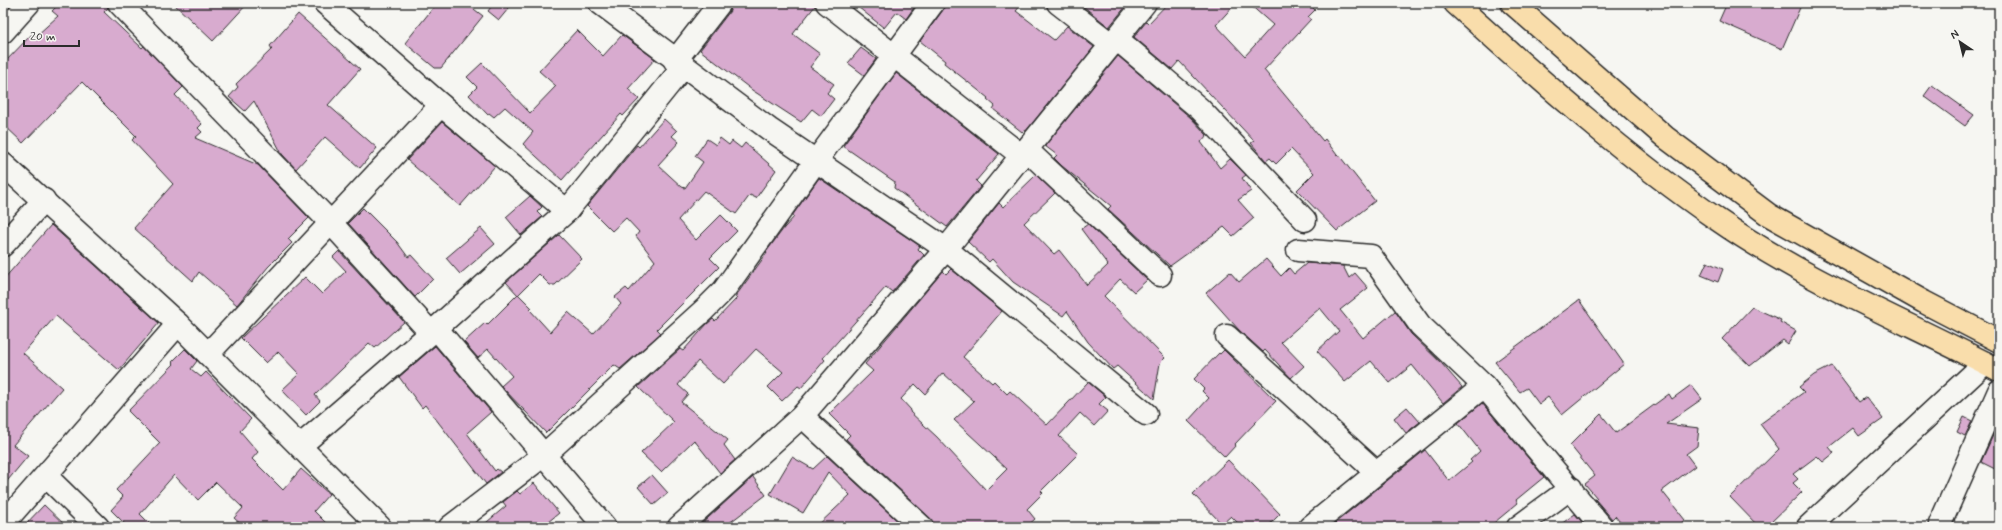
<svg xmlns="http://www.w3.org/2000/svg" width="2002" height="530" font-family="Mynerve,sans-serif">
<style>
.building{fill:#d8abcf;stroke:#2b2b2b;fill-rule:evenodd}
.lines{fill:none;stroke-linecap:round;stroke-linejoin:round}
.minor-casing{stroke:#2b2b2b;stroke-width:25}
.major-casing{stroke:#2b2b2b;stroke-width:25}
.minor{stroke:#f6f6f2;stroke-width:22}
.major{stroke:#f9ddab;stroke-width:22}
</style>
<rect width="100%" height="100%" fill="#f6f6f2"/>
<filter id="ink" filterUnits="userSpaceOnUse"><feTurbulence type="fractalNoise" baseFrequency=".025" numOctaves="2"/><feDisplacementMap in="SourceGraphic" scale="8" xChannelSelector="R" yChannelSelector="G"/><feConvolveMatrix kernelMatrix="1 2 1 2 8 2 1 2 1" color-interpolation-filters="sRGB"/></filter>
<g filter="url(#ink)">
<g class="building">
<polygon points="60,3 107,3 108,8 104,12 142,48 144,46 183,87 175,95 202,124 198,128 202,132 195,138 258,165 309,218 288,239 292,243 268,267 237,305 199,272 193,281 134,228 173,184 132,140 136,136 82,82 23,143 3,124 3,64 33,33 36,36 58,16 52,11"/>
<polygon points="173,3 248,3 213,41"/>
<polygon points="437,3 466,3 483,16 441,68 435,68 405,43"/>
<polygon points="494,3 513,3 499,20 488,11"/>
<polygon points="732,3 815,3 815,6 793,34 820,54 810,67 834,84 827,93 834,99 821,116 812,109 801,122 752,90 700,50 730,11"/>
<polygon points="853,3 917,3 906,19 897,12 884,28"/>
<polygon points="945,3 1023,3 1016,11 1054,40 1067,26 1094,47 1026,131 1024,130 1022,132 993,109 995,106 987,99 988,98 944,63 945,61 920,41 943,10"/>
<polygon points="1085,3 1125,3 1127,5 1109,27 1083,6"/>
<polygon points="1168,3 1236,3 1216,25 1245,56 1273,25 1248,3 1308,3 1315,10 1308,17 1311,19 1264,70 1323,141 1325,139 1337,155 1338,154 1375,201 1337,231 1297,190 1314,173 1291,149 1276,164 1270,158 1266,161 1251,143 1254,141 1179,61 1172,69 1134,37 1146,22 1148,24"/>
<polygon points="1727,3 1802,3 1782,49 1719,21"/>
<polygon points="298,14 360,69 328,105 377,148 360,168 325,137 296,169 282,154 254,101 245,111 229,97 238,87 236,84 272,49 270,46"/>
<polygon points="577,30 603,56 622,35 655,59 628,89 639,99 623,116 621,114 562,180 523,144 533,132 505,107 494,117 489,113 488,115 469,95 477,87 467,77 482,63 530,113 556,86 539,71"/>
<polygon points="861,48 876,59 864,75 848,63"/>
<polygon points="1118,56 1191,118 1207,135 1201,142 1220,168 1230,159 1246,175 1242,178 1251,191 1238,200 1254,218 1233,236 1224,227 1170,266 1108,209 1111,206 1062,166 1054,158 1057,155 1045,146"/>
<polygon points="896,73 999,154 976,181 981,186 947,227 894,188 895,182 843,146"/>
<polygon points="1932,85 1974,115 1965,126 1924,96"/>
<polygon points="664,119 677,131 672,136 679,142 658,165 682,187 685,188 703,162 695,156 707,139 716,145 720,138 729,145 732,141 741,148 745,143 776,170 756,198 750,195 736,214 704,191 678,220 696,240 721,215 737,231 710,258 719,267 657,329 661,333 620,369 614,365 546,433 501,386 512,376 488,349 478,358 464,342 485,323 487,325 518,294 532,308 530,310 550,332 568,312 593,334 621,304 615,297 626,288 629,291 655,261 636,236 639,232 626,218 612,231 587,206 637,145 639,147"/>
<polygon points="442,122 495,166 460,206 407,160"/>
<polygon points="1036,175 1055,193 1024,223 1054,254 1059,250 1087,285 1108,265 1081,229 1088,224 1147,280 1134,292 1120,279 1104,296 1165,358 1160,363 1154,399 1117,366 1113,369 1088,342 1067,311 1063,316 1013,282 992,259 989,262 968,242 999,203 1003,207"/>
<polygon points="819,178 920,246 918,249 924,255 892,292 886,287 823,358 825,360 801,388 798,386 782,401 768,387 783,372 756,349 723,384 698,361 678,385 688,394 681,402 728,440 724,445 735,460 720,473 694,440 661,472 641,453 674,422 638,387 680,349 683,351 707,324 713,319 715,321 737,298 735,297 767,253 766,252 784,228 794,217 792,216"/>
<polygon points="530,196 542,207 537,212 542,217 521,235 506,217"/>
<polygon points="363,208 397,242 408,257 411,255 433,279 415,297 348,223"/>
<polygon points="51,225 159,323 119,370 56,316 54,318 23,353 62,388 13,445 28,456 3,486 3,280"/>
<polygon points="481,228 495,244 460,274 446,258"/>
<polygon points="559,235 582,259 555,285 550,285 539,274 518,295 506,282"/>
<polygon points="339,251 404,322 375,348 369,343 315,395 320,401 306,415 282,390 299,374 278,352 266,363 241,338 305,277 322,294 346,271 333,257"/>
<polygon points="1266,259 1281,276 1289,268 1294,274 1307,263 1343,266 1349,278 1355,273 1368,288 1340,310 1363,338 1395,311 1411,334 1442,364 1462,387 1443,403 1412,365 1390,383 1371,361 1345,382 1317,351 1339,331 1320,308 1281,342 1304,366 1291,378 1265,350 1263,352 1239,330 1206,293 1230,272 1239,282"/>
<polygon points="1707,262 1723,269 1718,282 1701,275"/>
<path d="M 951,269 L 1002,311 L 963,357 L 992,383 L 994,381 L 1007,394 L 1010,391 L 1047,425 L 1088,382 L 1106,397 L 1099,404 L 1108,411 L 1094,426 L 1080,413 L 1059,436 L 1078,454 L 1041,491 L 1043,493 L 1027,509 L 1035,519 L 1026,527 L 934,527 L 930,518 L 846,439 L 850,435 L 829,414 L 873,371 L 865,364 L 943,271 L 946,274 ZM 943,373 L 974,401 L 954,420 L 1007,469 L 986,490 L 937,437 L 910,412 L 911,410 L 901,399 L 915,384 L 925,394 Z"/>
<polygon points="1579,300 1624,364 1562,415 1548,397 1539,404 1527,388 1520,392 1495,362"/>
<polygon points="1752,307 1781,320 1780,322 1796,331 1788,344 1783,340 1750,366 1722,339"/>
<polygon points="435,346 491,412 467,433 495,471 497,469 501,472 486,484 425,405 422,408 399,377"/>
<polygon points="185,349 197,361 191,369 201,377 206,372 251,419 240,431 258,452 252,459 283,490 301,469 329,494 314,511 330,527 244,527 234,518 243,508 216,482 198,500 174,475 140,514 153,527 128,527 111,510 123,497 116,490 160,443 128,411 174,364 172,362"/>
<polygon points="1224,350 1276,401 1235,444 1236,445 1225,457 1188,421 1209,398 1202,391 1204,389 1194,379 1219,353 1220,354"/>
<polygon points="1832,366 1859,402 1866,397 1883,419 1859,436 1853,428 1829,447 1834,453 1823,462 1817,456 1793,474 1798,479 1793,483 1802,492 1766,527 1759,527 1730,497 1779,449 1760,424 1804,392 1799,387 1814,375"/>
<polygon points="1691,385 1702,399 1666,424 1699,428 1697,446 1686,454 1695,466 1662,491 1685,520 1677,527 1624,527 1615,516 1612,519 1595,499 1597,498 1585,484 1595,476 1570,445 1601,414 1616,433 1669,394 1672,399"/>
<polygon points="1482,403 1544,477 1516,500 1518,503 1489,527 1330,527 1425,450 1449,481 1472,462 1470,460 1480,451 1458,423"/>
<polygon points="1407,407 1420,422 1406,433 1394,418"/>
<polygon points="1964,417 1972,421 1965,436 1957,432"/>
<polygon points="1999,422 1999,471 1981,462"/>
<polygon points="827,456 904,527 816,527 850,495 828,472 803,513 770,494 792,457 813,469"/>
<polygon points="1228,460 1280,514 1267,527 1242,527 1231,516 1222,524 1193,494"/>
<polygon points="652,475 668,493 654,505 638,487"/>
<polygon points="753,477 766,495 724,527 698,527"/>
<polygon points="534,483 559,513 542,527 481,527 506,506 503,502 517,491 520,494"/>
<polygon points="44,505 67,527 23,527"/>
<polygon points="1575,514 1586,527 1557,527"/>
</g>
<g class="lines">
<g class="minor-casing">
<g id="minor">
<polyline points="119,3 331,223 431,333"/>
<polyline points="325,3 441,105 567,211"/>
<polyline points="600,3 769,129 946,249 1146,414"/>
<polyline points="827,3 1022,156"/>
<polyline points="1058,3 1112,45"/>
<polyline points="3,32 29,3"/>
<polyline points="1117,39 1200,109 1305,220"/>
<polyline points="675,61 720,3"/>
<polyline points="1027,150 1160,275"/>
<polyline points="3,164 178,324 380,527"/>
<polyline points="3,245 44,200"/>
<polyline points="1298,250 1371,256 1420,325 1484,386 1602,527"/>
<polyline points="436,328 605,527"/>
<polyline points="1227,336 1376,472"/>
<polyline points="208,354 441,105"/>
<polyline points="802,416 922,527"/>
<polyline points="300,446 431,333 567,211 683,67"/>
<polyline points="46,476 98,527"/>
<polyline points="3,524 178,324"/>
<polyline points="450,527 544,455 704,310 724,290 816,161 933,3"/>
<polyline points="679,527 802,416 946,249 1145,3"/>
<polyline points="1310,527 1484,386"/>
<polyline points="1518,527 1571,488"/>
<polyline points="1808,527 1985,363"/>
<polyline points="1940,527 1940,524 1999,391"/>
</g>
</g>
<g class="major-casing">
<g id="major">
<path d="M 1455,3 C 1539,79 1625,156 1718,220 C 1806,281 1905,321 1999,370"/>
<polyline points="1512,3 1665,137 1769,215 1924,302 1999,341"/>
</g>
</g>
<use href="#minor" class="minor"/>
<use href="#major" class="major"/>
</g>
</g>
<rect width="2002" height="530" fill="none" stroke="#f6f6f2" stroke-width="16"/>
<rect x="8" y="8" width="1986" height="514" fill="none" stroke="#2b2b2b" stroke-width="1.5" filter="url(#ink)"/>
<g transform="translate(1960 42) rotate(325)" stroke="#f6f6f2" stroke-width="3" paint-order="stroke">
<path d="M0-3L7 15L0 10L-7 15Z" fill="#2b2b2b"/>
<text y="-6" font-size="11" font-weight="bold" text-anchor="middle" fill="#2b2b2b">N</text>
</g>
<path d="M24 40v6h55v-6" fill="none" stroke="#2b2b2b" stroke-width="2"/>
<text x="30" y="40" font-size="12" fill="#2b2b2b" stroke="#f6f6f2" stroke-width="3" paint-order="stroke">20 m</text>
</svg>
